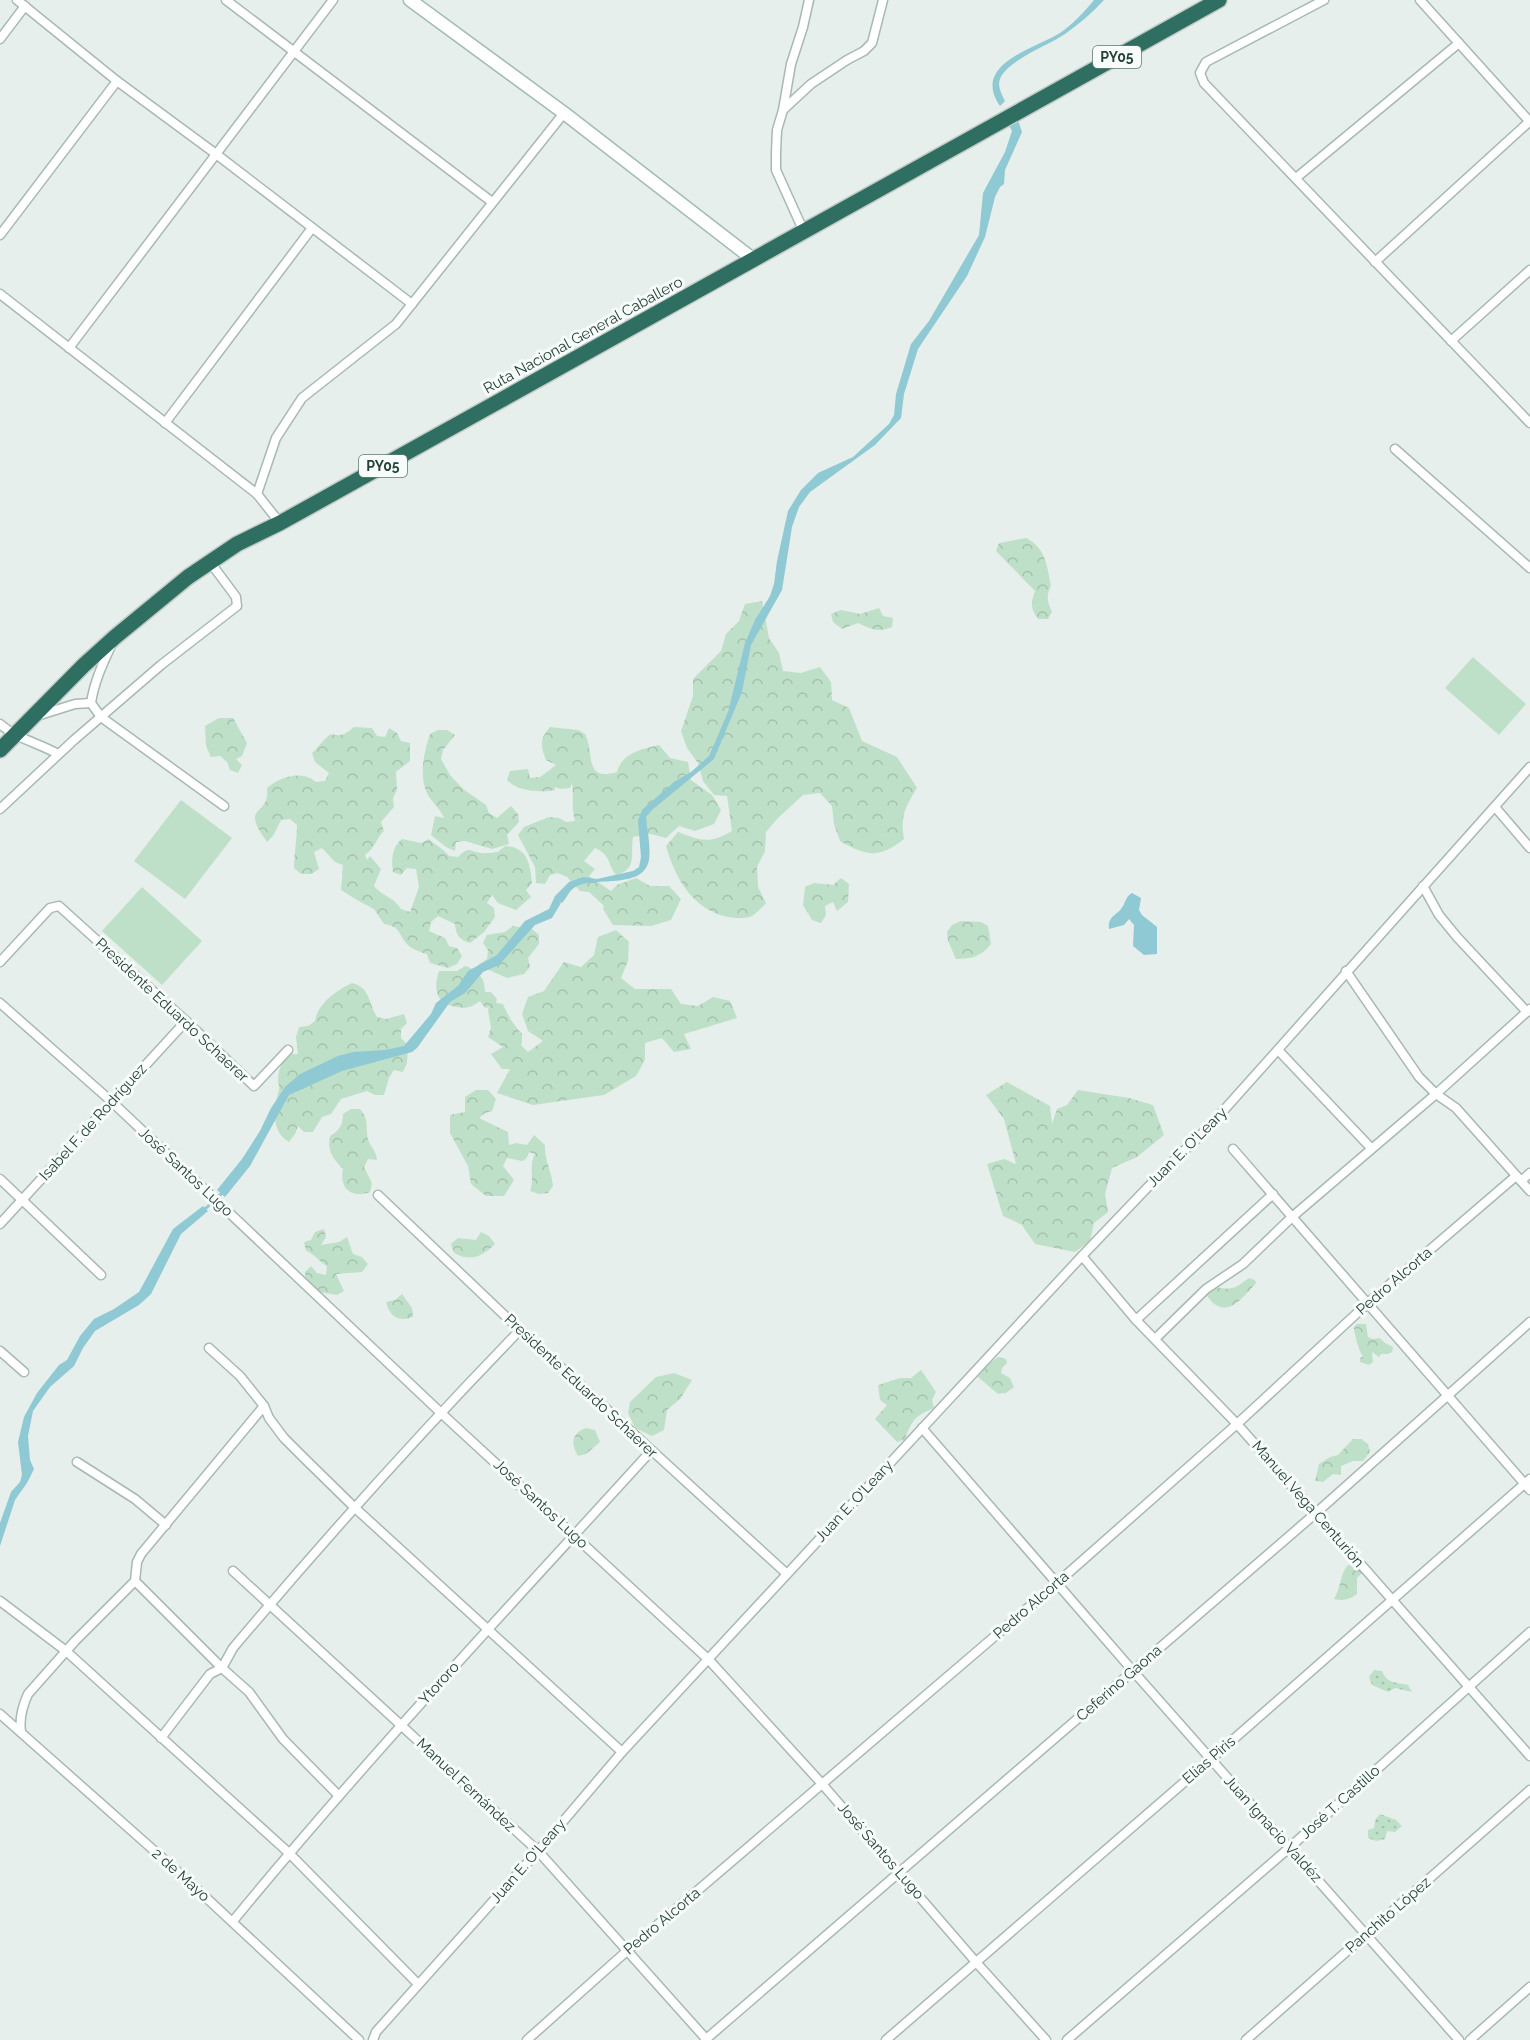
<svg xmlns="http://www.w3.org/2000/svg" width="1530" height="2040" font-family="Raleway,sans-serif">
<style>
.grass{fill:url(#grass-dots)}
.forest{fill:url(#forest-crowns)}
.pitch{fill:#bfe0c8}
.water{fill:#8ec9d4}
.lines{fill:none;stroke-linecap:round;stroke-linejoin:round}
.stream{stroke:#8ec9d4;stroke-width:3}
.street-casing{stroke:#a8b8b2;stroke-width:11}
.secondary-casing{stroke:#a4bbb3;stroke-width:15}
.highway-casing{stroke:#c2cac8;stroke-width:18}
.street{stroke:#fff;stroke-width:8}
.secondary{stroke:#fff;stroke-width:12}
.highway{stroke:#2f6f62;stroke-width:15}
.labels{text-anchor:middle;stroke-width:6;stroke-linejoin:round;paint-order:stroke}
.shield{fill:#f7fbf9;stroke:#637a73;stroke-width:1.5}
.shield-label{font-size:14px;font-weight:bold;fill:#24423a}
.street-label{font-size:15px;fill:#24423a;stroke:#f7fbf9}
</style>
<defs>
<pattern id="grass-dots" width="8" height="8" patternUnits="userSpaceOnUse" patternTransform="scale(1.5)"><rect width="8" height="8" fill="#bfe0c8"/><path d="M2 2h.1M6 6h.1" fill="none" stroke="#a4c1ad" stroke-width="1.8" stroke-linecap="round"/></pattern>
<pattern id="forest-crowns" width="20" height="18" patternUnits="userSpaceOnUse" patternTransform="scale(1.5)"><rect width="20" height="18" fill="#bfe0c8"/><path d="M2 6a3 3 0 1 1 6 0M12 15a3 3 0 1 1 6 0" fill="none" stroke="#a4c1ad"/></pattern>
</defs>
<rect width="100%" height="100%" fill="#e6efeb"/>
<g class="grass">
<path d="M 1374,1670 L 1382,1671 C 1387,1684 1396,1682 1408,1685 L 1412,1692 L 1395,1688 L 1388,1692 L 1372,1685 L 1369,1677 Z"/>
<polygon points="1380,1814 1396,1820 1402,1826 1395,1832 1387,1831 1385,1839 1376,1841 1368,1838 1368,1830 1374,1828 1375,1820"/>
</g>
<g class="forest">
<path d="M 1026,538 C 1046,548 1047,566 1051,586 C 1046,596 1047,601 1052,612 L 1048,619 L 1038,619 C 1030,608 1031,603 1035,591 L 996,551 L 999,543 Z"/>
<path d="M 762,601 L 769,638 L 779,653 L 783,671 L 801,673 L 820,667 L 831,682 L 832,700 L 849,708 L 862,741 L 897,757 L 917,788 C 905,807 900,817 904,839 C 879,859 866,856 840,841 L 834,824 L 832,806 L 820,793 L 803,795 L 777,819 L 766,832 L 765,851 L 757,867 L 758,887 L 766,903 C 762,907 756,914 752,916 C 745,919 735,918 728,917 C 693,910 675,878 666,846 L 678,832 C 702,841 709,844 732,831 L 727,796 L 714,795 L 703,781 L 698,763 L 687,748 L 681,731 L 693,696 L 693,679 L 721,651 L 726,634 L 739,621 L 745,604 Z"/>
<path d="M 879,608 L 883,616 L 893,618 L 892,627 C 878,633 871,629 858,623 L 842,629 L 833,622 L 831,614 L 841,610 L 860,614 Z"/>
<polygon points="219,718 233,718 247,743 242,756 236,759 242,765 238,773 230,770 227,762 220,756 211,757 206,746 205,726"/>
<path d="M 354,727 L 372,728 L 377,736 L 385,737 L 389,728 L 397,733 L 401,741 L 410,743 L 410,761 L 396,772 L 397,790 L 393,798 L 394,807 L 381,822 L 384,831 C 375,840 376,847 365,855 L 367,860 L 370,856 L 381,869 L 374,886 C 383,897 393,896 401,909 L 410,912 L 419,887 L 416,869 L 407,868 L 401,875 L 393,872 C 391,859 392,847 402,839 L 421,843 L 429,839 C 436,846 443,848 449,856 L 458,857 C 470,845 469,852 482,853 C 487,854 493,852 498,852 L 505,846 C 528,847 530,864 532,883 L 526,890 L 531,897 L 516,910 L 498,903 L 492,895 L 487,903 L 494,908 L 495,917 L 484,932 L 470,943 C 459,940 456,935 455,924 L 438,916 L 431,922 L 429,931 L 445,938 L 449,946 L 457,948 L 462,956 L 457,964 L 448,968 L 430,963 L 427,954 C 420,952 414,950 409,946 C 397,935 403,927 384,924 L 374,909 L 357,900 L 341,890 L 343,865 L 335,862 L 322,848 L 314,852 L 319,869 L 311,874 L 301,874 L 294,868 C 294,853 297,840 297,825 L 290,819 L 281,820 L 273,836 L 267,842 C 238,803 271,817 267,788 C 281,776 302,770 316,782 L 325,781 L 329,773 L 315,762 L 312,753 C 319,747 323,739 331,734 C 341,737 346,734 354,727 Z"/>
<path d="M 550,727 L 578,730 L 585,734 C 595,753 583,782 617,772 C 622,753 641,749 659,745 L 670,758 L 688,762 L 691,780 L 712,795 L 721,810 L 714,824 L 695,831 L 679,826 L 666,838 L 651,834 L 633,837 C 630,855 638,869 616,875 C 607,863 611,855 595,848 L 584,861 L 595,869 L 589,876 L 611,891 L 617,885 L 636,878 L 650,886 L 669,886 L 681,899 L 671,920 L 651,926 L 613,925 L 603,909 L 604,906 L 589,892 L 580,891 L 567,877 L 558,873 L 550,875 L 545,884 L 536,883 L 535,867 L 518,835 L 524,827 L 549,817 L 559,818 L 566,822 L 575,821 C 571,808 574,796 572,783 L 570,788 L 561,789 L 555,787 L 555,790 C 540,793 517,791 507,780 L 510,771 L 528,769 L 530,778 L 540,777 L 556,765 L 546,760 C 540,746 540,738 550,727 Z"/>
<path d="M 438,730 L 447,730 L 455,735 L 443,750 L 441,759 L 450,775 L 463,789 L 486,805 L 489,813 L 497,818 L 511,806 L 518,814 L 519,822 L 507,835 L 509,844 L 492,849 L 465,841 L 456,842 L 455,851 L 446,847 L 431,835 L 435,816 L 444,818 C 440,808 433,804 428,795 C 418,777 424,752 430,734 Z"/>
<polygon points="841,878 849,884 848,902 837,911 833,902 825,906 826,915 821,923 812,920 803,905 805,887 814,883 833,885"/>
<path d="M 961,921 L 981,922 L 988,926 L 991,944 C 982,956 972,959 956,959 L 948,941 L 947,932 L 952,925 Z"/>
<polygon points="513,926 532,929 539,935 539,944 528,958 530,967 524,974 507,978 478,965 487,959 488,950 483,943 487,935 505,932"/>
<path d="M 616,930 L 629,942 L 628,961 L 621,978 L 635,989 L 671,989 L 681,1004 L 698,1006 L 713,997 L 730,1001 L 737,1018 L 684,1034 L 691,1049 L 674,1052 L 662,1038 L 645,1043 L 645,1060 L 636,1076 L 604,1095 L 533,1105 L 497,1093 L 510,1069 L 502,1069 L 491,1054 L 503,1047 L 488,1037 L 491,1028 L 488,1010 L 489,1007 L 485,1008 L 480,1001 C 472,1007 467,1009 457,1007 C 436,1004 433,990 439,971 L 457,971 L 465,966 C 478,970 485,978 485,992 L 491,992 L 497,999 L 496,1003 L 503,1004 C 507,1014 514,1026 522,1034 L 522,1043 L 521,1045 L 528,1052 L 543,1041 L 528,1031 L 522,1014 L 528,997 L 544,991 L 564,962 L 581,967 L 594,955 L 598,937 Z"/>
<path d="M 352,983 C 371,988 368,1003 377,1017 L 386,1019 L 404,1014 L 407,1023 L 401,1029 L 401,1038 L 408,1045 L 407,1063 L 403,1072 L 394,1070 L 389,1078 L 384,1095 L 375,1095 L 367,1091 L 341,1099 L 331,1114 L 322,1117 L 313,1132 L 304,1132 L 298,1126 L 295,1134 L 289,1142 C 270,1131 274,1108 279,1090 C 280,1085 278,1085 278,1080 C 278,1070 282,1061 289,1054 L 298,1054 L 296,1037 L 299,1027 L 308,1026 L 315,1021 C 318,1003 337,990 352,983 Z"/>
<polygon points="1007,1082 1050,1106 1052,1124 1057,1109 1067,1105 1078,1090 1129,1098 1153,1105 1164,1135 1137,1157 1112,1168 1105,1194 1108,1212 1094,1223 1090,1241 1075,1252 1035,1244 1022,1225 1003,1216 987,1164 1004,1159 1016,1164 1004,1119 986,1095"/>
<path d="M 476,1090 L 488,1090 L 496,1099 L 492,1111 L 485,1113 L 479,1118 L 508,1132 L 509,1145 L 516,1143 L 527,1145 L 534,1135 L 545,1145 C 544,1159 552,1172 553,1186 L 548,1193 L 539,1194 L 530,1191 C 535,1178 528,1166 535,1154 L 529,1152 L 526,1159 L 522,1161 L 507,1158 L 503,1166 L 514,1180 L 504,1196 L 486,1196 L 471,1184 L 468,1166 L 450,1133 L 450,1115 L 465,1112 L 465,1097 Z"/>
<path d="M 351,1109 L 360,1109 C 371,1122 364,1128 369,1142 C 372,1149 376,1150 377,1160 L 368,1159 L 364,1167 L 372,1183 L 370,1192 C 351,1199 339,1188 343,1169 C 333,1158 327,1152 330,1136 C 339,1131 343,1125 343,1114 Z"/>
<path d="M 324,1229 L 326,1237 L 321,1245 L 339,1242 L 347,1237 L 353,1254 L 362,1257 L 368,1264 L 362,1272 L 336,1274 L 344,1291 L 337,1295 L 319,1292 L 305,1282 L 305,1272 L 311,1266 L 317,1273 L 326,1275 L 327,1266 C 318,1261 315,1254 306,1251 L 304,1242 L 311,1240 L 315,1232 Z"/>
<path d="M 481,1232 L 489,1236 L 495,1244 C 482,1257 470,1262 454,1253 L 451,1244 L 458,1238 L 476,1240 Z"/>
<path d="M 1249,1278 L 1255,1280 L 1256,1283 C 1240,1301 1224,1322 1206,1294 C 1217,1282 1219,1291 1232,1288 C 1238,1287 1244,1281 1249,1278 Z"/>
<path d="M 402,1294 L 412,1308 L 413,1317 C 398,1322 390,1317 386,1302 L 395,1300 Z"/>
<path d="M 1357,1324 L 1366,1324 L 1368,1337 L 1373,1339 L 1380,1338 L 1385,1343 L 1393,1347 L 1392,1352 L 1388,1354 L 1381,1354 L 1379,1357 L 1372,1352 L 1373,1362 L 1369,1365 L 1360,1362 L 1360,1358 L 1363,1356 C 1359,1352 1354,1333 1354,1327 Z"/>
<polygon points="998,1357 1006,1359 1007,1363 1002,1368 1001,1373 1010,1378 1014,1387 1006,1393 998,1394 978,1377 979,1370"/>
<path d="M 921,1370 L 936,1392 L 932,1400 L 934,1408 C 915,1416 912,1420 905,1439 L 897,1442 L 875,1419 L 887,1405 L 880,1400 L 878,1385 L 900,1378 L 911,1378 Z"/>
<polygon points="674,1373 692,1380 680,1399 667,1410 664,1430 652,1436 635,1428 628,1413 630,1402 656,1377"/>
<path d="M 586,1428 L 595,1430 L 600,1442 L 586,1454 L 578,1456 C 570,1443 572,1433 586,1428 Z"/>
<polygon points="1353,1439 1361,1439 1368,1444 1370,1452 1363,1461 1353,1461 1341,1466 1341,1475 1333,1474 1323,1482 1315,1481 1319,1464 1330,1457 1338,1455"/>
<path d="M 1348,1565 L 1357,1566 L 1363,1572 L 1357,1578 L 1357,1594 C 1349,1600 1343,1601 1334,1599 C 1342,1586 1339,1575 1348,1565 Z"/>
</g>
<g class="pitch">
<polygon points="1473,657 1526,704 1499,735 1445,688"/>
<polygon points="181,800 232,838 185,899 134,861"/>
<polygon points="142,887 202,941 162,985 102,931"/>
</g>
<g class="water">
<path d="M 1094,0 L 1104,0 C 1092,13 1079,24 1065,34 C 1049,45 1006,61 1000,79 C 997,86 1002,95 1005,101 L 1000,106 C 971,64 1034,49 1060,33 C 1072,25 1085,11 1094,0 Z"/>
<path d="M 1018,120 L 1022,132 L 1005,170 L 1004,184 L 1000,187 L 995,197 L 985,237 L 967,276 L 918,349 L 904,394 L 901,418 L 875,445 L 810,492 L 799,507 L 792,527 L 782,590 L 751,645 L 742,692 L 714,759 L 652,810 L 646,817 C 647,831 651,845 649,860 C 643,891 592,875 574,888 C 569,891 566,899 562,903 L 559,901 L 561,903 L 552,918 L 535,925 L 499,965 L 483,972 L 465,993 L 450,1002 L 417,1048 L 412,1052 L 342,1071 L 289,1095 L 250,1166 L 225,1197 L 217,1190 L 242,1159 L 260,1131 L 271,1108 L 285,1087 L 300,1074 L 338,1056 L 353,1052 L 385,1050 L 404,1046 L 431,1014 L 436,1003 L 458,986 L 468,971 L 497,955 L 525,921 L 549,909 L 555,896 L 569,882 L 583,877 L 597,879 L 633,871 L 639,867 L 641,857 L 638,821 L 642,810 L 674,782 L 691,772 L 709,756 L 728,712 L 745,643 L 755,620 L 770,596 L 774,584 L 777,561 L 788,511 L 801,490 L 818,473 L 853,457 L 889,424 L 894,415 L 896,394 L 911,344 L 929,321 L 979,235 L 983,193 L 1005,152 L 1012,131 L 1009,125 Z"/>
<path d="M 1132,893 L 1141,898 L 1139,910 L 1142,915 L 1157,927 L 1157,954 L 1144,955 L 1133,946 L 1134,925 L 1129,919 L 1124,925 L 1109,929 C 1108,917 1114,917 1121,909 C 1126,903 1125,897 1132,893 Z"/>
<polygon points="203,1206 208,1211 181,1234 151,1294 139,1305 95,1331 83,1348 74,1366 50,1387 33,1411 28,1436 30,1460 34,1469 27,1483 15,1500 0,1546 0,1523 11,1492 20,1482 22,1475 18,1442 24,1417 37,1393 59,1365 67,1360 80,1336 94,1319 114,1309 139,1292 173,1229"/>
</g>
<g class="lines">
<polyline class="stream" points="203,1211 222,1193"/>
<g class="street-casing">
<g id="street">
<polyline points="17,0 117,81 216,154 412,304"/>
<polyline points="226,0 492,202"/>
<polyline points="1324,0 1206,62 1200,73 1204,83 1530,423"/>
<polyline points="1420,0 1530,122"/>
<polyline points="0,39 25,6"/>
<polyline points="784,109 811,84 847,60 864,51 872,43 883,0"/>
<polyline points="1296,178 1459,43"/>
<polyline points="804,232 776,170 776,152 777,130 783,110 791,64 803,27 809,0"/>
<polyline points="0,235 117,81"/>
<polyline points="1375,262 1530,121"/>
<polyline points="0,294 257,494 280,523"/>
<polyline points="1451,341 1530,270"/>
<polyline points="69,348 333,0"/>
<polyline points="165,423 312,228"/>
<polyline points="1395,449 1530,568"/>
<polyline points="257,494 276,438 302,398 396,324 564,113"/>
<path d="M 111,646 C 102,665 94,683 91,703 L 101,717 L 224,806"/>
<polyline points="40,715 75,704 91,703"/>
<path d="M 0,724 C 17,739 39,743 58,754"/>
<polyline points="1495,807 1530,848"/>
<polyline points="0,809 74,740 161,665 237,606 236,597 210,562"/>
<polyline points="1423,886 1439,915 1457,937 1527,1012"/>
<polyline points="0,962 50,908 59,906 186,1021 254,1086 288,1050"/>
<polyline points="1346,971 1419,1077 1436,1094 1456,1108 1530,1191"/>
<polyline points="0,1003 111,1101 440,1412 709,1660 823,1785 975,1961 1046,2040"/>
<polyline points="1278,1050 1371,1148"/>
<polyline points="1233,1149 1530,1490"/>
<polyline points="0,1179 101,1275"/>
<polyline points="378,1195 520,1330 787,1574"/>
<polyline points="0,1224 186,1021"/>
<polyline points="1082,1256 1136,1320 1237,1424 1530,1756"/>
<polyline points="1136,1320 1273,1194"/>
<polyline points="1155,1339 1206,1289 1243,1264 1292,1217 1436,1094 1530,1009"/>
<polyline points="209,1348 240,1376 264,1406 269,1418 284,1438 303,1457 354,1507 622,1752"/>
<polyline points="0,1351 24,1372"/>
<polyline points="922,1428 1133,1671 1459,2040"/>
<polyline points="77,1462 135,1499 166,1525"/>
<polyline points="233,1571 538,1851 707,2040"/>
<polyline points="135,1581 222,1668 249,1692 283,1739 339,1796"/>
<polyline points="0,1601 66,1651 289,1853 418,1984"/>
<polyline points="0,1714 185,1878 359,2040"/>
<path d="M 21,1732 C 19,1718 22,1707 28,1694 L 75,1641 L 135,1581 L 137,1562 L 141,1554 L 264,1406"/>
<path d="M 161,1738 L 210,1674 L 222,1668 L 233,1648 C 325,1539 420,1433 520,1330"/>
<path d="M 233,1921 C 366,1759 510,1606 651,1451"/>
<polyline points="373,2040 376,2032 538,1851 622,1752 1082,1256 1167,1167 1207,1129 1530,767"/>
<polyline points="527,2040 628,1950 1057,1583 1237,1424 1368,1303 1516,1176 1521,1181 1530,1173"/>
<polyline points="705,2040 1316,1513 1530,1322"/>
<polyline points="886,2040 1211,1759 1530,1479"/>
<polyline points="1067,2040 1289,1848 1530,1632"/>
<polyline points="1246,2040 1530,1790"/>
<polyline points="1470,2040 1530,1987"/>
</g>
</g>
<g class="secondary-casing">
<polyline id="secondary" points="410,0 564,113 754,260"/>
</g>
<g class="highway-casing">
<polyline id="highway" points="0,750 84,665 115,637 188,577 237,544 280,523 494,404 1219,0"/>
</g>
<use href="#street" class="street"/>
<use href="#secondary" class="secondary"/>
<use href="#highway" class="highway"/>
</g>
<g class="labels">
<g class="shield">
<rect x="1093" y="46" width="48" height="22" rx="4.5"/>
<rect x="359" y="455" width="48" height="22" rx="4.5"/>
</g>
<g class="shield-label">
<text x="1117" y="62">PY05</text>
<text x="383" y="471">PY05</text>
</g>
<g class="street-label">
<text transform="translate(583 335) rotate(-29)" y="5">Ruta Nacional General Caballero</text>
<text transform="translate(172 1010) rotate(43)" y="5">Presidente Eduardo Schaerer</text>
<text transform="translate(93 1122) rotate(-48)" y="5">Isabel F. de Rodríguez</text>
<text transform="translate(1187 1147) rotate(-45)" y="5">Juan E. O'Leary</text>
<text transform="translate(186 1172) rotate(43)" y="5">José Santos Lugo</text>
<text transform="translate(1394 1281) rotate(-41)" y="5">Pedro Alcorta</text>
<text transform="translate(581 1386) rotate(43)" y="5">Presidente Eduardo Schaerer</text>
<text transform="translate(854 1501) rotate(-47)" y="5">Juan E. O'Leary</text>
<text transform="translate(541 1504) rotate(43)" y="5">José Santos Lugo</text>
<text transform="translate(1308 1504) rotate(49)" y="5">Manuel Vega Centurión</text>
<text transform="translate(1031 1605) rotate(-41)" y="5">Pedro Alcorta</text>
<text transform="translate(439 1683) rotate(-48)" y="5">Ytororo</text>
<text transform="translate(1119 1683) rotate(-41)" y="5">Ceferino Gaona</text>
<text transform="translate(1209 1760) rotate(-41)" y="5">Elías Piris</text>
<text transform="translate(466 1785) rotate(43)" y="5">Manuel Fernández</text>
<text transform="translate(1340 1802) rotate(-42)" y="5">José T. Castillo</text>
<text transform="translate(1273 1829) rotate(48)" y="5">Juan Ignacio Valdéz</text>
<text transform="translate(881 1851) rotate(49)" y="5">José Santos Lugo</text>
<text transform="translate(528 1861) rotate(-49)" y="5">Juan E. O'Leary</text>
<text transform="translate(181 1875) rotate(42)" y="5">2 de Mayo</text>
<text transform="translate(1388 1915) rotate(-41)" y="5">Panchito López</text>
<text transform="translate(662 1921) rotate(-40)" y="5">Pedro Alcorta</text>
</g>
</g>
</svg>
